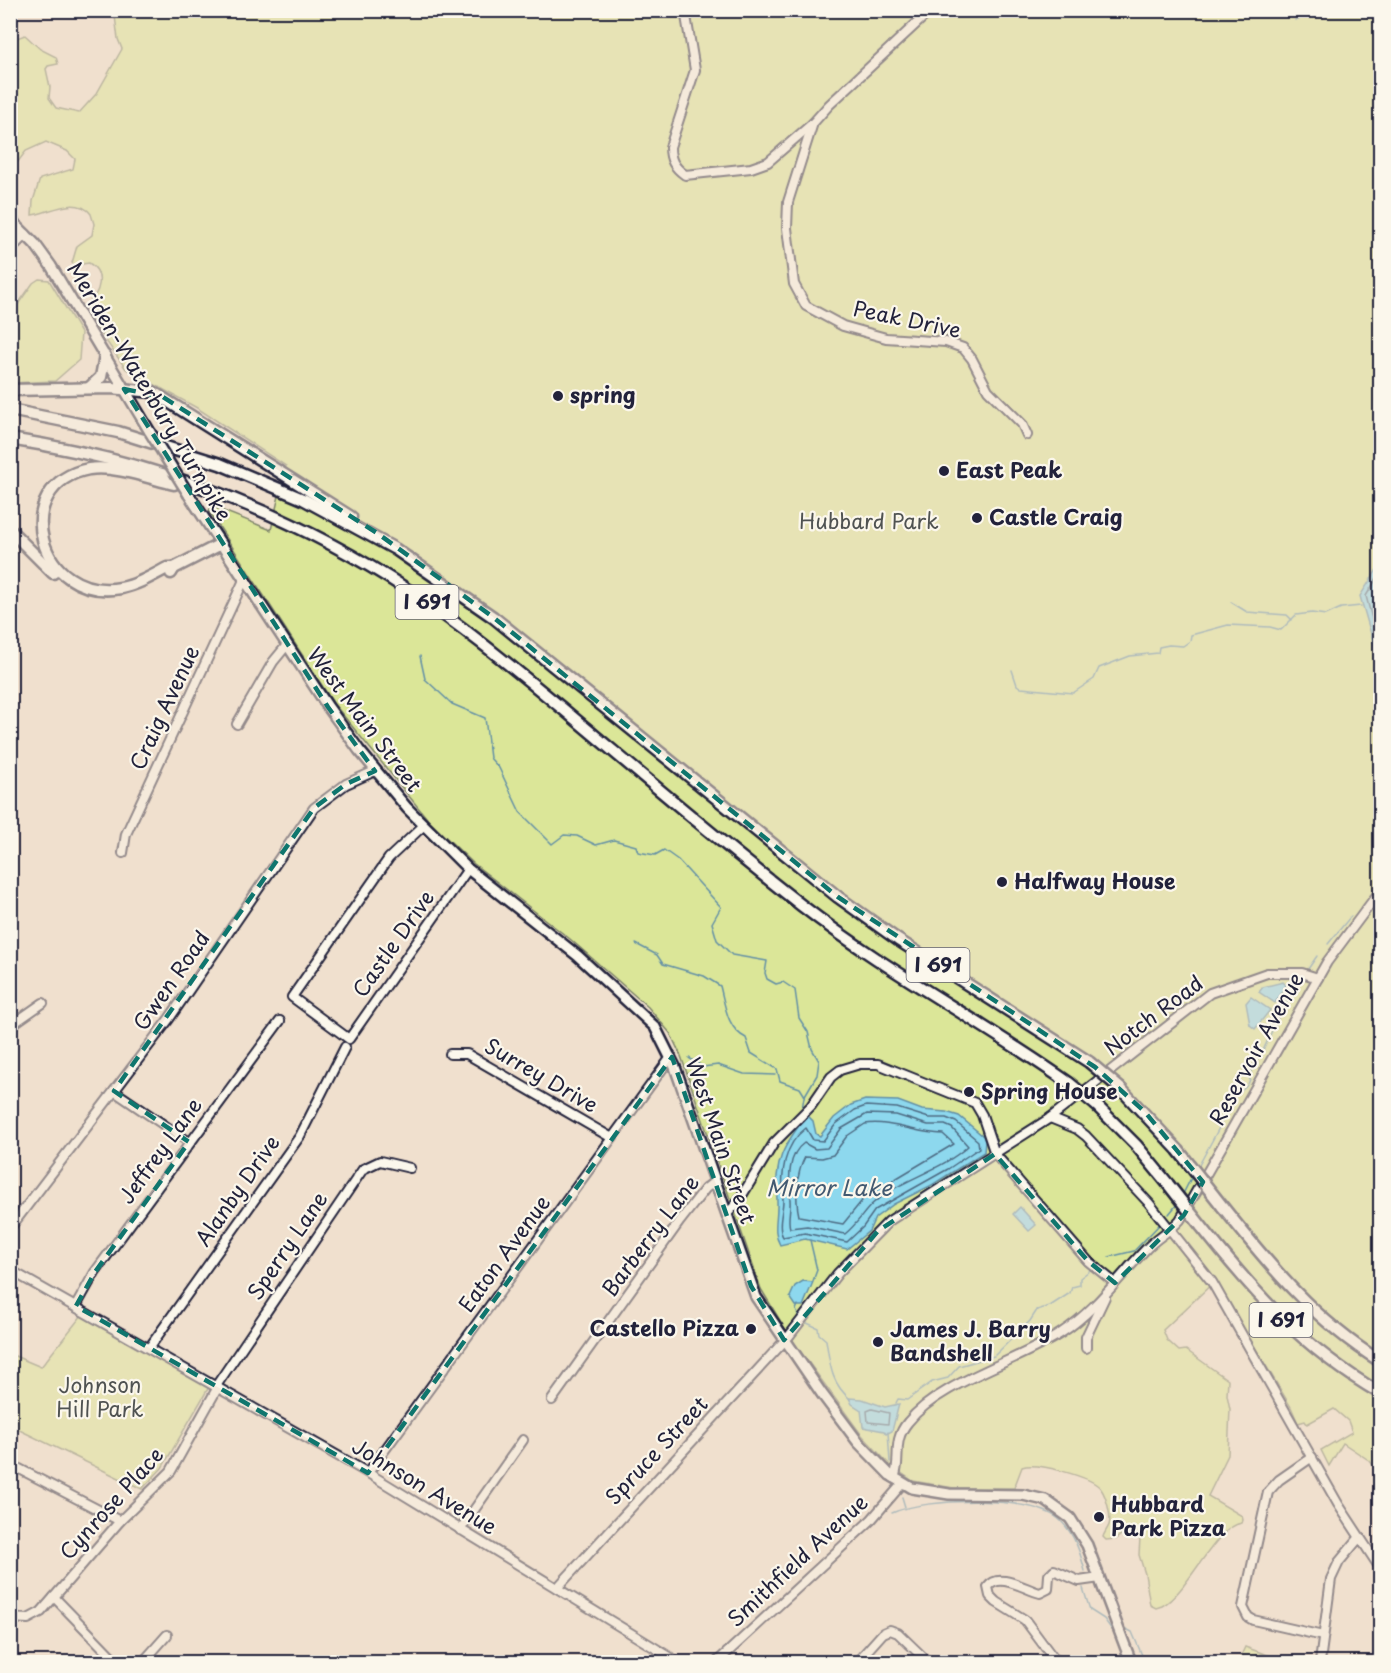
<svg xmlns="http://www.w3.org/2000/svg" width="1391" height="1673" font-family="'Playpen Sans',sans-serif">
<style>
.green{fill:#dbe698;stroke:#7e846a;stroke-width:1.5}
.water{fill:#8dd8ee;stroke:#628fa6;stroke-width:1.5}
.lines{fill:none;stroke-linecap:round;stroke-linejoin:round}
.shore{stroke:#4d6b83;stroke-width:1.5}
.stream{stroke:#628fa6;stroke-width:1.5}
.minor-casing{stroke:#22223b;stroke-width:12}
.major-casing{stroke:#22223b;stroke-width:14}
.highway-casing{stroke:#22223b;stroke-width:15}
.minor{stroke:#fbf7ec;stroke-width:8}
.major{stroke:#fbf7ec;stroke-width:9}
.highway{stroke:#fbf7ec;stroke-width:10}
.major-bridge-casing{stroke:#22223b;stroke-width:14;stroke-linecap:butt}
.highway-bridge-casing{stroke:#22223b;stroke-width:15;stroke-linecap:butt}
.major-bridge{stroke:#fbf7ec;stroke-width:9}
.highway-bridge{stroke:#fbf7ec;stroke-width:10}
.marked{fill:none;stroke:#0f766e;stroke-width:4.5;stroke-dasharray:12 8;stroke-linejoin:round}
.poi-dot{fill:#22223b;stroke:#fbf7ec;stroke-width:2}
.labels{text-anchor:middle;stroke-width:4.5;stroke-linejoin:round;paint-order:stroke}
.shield{fill:#fbf7ec;stroke:#636270;stroke-width:1.5}
.shield-label{font-size:20px;font-weight:bold;fill:#22223b}
.street-label{font-size:21px;fill:#22223b;stroke:#fbf7ec}
.poi-label{font-size:21px;font-weight:bold;fill:#22223b;stroke:#fbf7ec;text-anchor:start}
.park-label{font-size:21px;fill:#505352;stroke:#fbf7ec}
.water-label{font-size:22px;font-style:italic;fill:#425971;stroke:#fbf7ec}
</style>
<rect width="100%" height="100%" fill="#f0e0ce"/>
<filter id="ink" filterUnits="userSpaceOnUse"><feTurbulence type="fractalNoise" baseFrequency=".0167" numOctaves="2"/><feDisplacementMap in="SourceGraphic" scale="12" xChannelSelector="R" yChannelSelector="G"/><feConvolveMatrix kernelMatrix="1 2 1 2 8 2 1 2 1" color-interpolation-filters="sRGB"/></filter>
<g filter="url(#ink)">
<g class="green">
<path d="M 131,11 L 1380,11 L 1380,1475 L 1370,1461 L 1343,1443 L 1329,1466 L 1321,1450 L 1352,1432 L 1348,1421 L 1334,1409 L 1307,1424 L 1305,1421 L 1298,1423 L 1291,1407 L 1215,1281 L 1163,1330 L 1167,1340 L 1179,1351 L 1186,1350 L 1228,1380 L 1227,1395 L 1230,1409 L 1228,1455 L 1208,1496 L 1242,1516 L 1243,1520 L 1242,1523 C 1215,1526 1188,1593 1162,1606 L 1156,1608 L 1150,1605 L 1145,1574 L 1139,1555 L 1140,1537 L 1128,1529 L 1116,1539 L 1106,1540 L 1103,1537 C 1104,1533 1107,1530 1109,1525 C 1112,1517 1106,1496 1101,1489 C 1093,1477 1037,1462 1022,1467 L 1014,1488 L 954,1488 L 913,1481 L 890,1465 L 861,1434 L 790,1337 L 761,1289 L 681,1056 L 670,1033 L 648,1007 L 570,939 L 474,864 L 430,822 L 334,704 L 209,511 L 211,507 L 216,508 L 271,530 L 286,466 L 197,408 L 126,369 L 87,314 L 87,304 C 100,294 106,273 89,263 L 75,265 L 72,263 L 77,246 L 92,235 L 94,224 L 91,214 C 76,195 49,213 32,215 L 33,201 L 40,179 L 73,169 L 75,159 L 67,151 L 46,142 L 26,151 L 17,163 L 11,162 L 11,133 L 16,123 L 11,112 L 11,40 L 25,35 L 40,49 L 56,57 L 58,64 L 48,66 L 46,69 L 50,87 L 49,98 L 56,108 L 79,113 L 97,93 L 122,49 L 118,39 L 115,16 Z"/>
<polygon points="39,279 49,280 81,333 79,360 55,381 11,383 11,314 33,283"/>
<polygon points="82,1315 209,1387 162,1468 142,1489 11,1426 10,1354 41,1367"/>
<polygon points="1245,1647 1287,1662 1238,1662"/>
</g>
<g class="water">
<polygon points="1380,565 1380,665 1360,596"/>
<polygon points="1283,982 1286,985 1275,1003 1259,992 1263,987"/>
<polygon points="1251,997 1270,1010 1255,1029 1250,1025 1246,1003"/>
<path d="M 865,1100 L 898,1101 L 922,1110 L 946,1112 L 959,1116 L 983,1136 L 985,1141 L 984,1152 L 932,1185 L 894,1204 L 875,1218 L 869,1231 L 847,1249 L 805,1239 L 780,1245 C 772,1231 778,1218 777,1200 C 774,1161 783,1146 807,1115 L 813,1121 L 816,1134 L 820,1136 L 834,1118 L 851,1105 Z"/>
<polygon points="1020,1207 1036,1225 1029,1231 1013,1214"/>
<polygon points="803,1281 813,1282 803,1306 796,1306 790,1297 795,1286"/>
<polygon points="849,1398 862,1399 885,1407 899,1404 892,1431 886,1434 884,1431 863,1427 861,1410 852,1404"/>
</g>
<g class="lines">
<g class="shore">
<polyline points="1380,573 1366,596 1380,649"/>
<path d="M 866,1106 L 897,1108 L 929,1118 L 946,1118 L 956,1122 L 978,1141 L 979,1148 L 948,1169 L 875,1210 L 863,1227 L 847,1242 L 805,1233 L 783,1237 C 777,1226 783,1212 783,1200 C 781,1174 783,1145 806,1128 L 813,1140 L 823,1141 L 836,1124 L 855,1110 Z"/>
<path d="M 867,1114 L 896,1115 L 928,1125 L 945,1125 L 952,1128 L 968,1146 C 945,1167 914,1176 888,1192 C 865,1206 863,1219 845,1234 L 807,1226 L 790,1228 C 787,1219 791,1209 790,1200 C 789,1181 787,1155 804,1143 L 815,1149 L 827,1148 L 841,1129 Z"/>
<path d="M 865,1124 C 892,1120 916,1134 943,1134 L 954,1144 L 865,1197 L 843,1224 L 799,1216 C 795,1198 796,1174 805,1157 L 822,1158 L 833,1155 L 847,1136 Z"/>
<polygon points="872,1409 889,1413 888,1424 868,1422 867,1411"/>
</g>
<g class="stream">
<polyline points="828,11 828,10"/>
<polyline points="1295,20 1323,10"/>
<polyline points="1231,602 1247,612 1287,615 1292,620"/>
<polyline points="420,656 425,679 452,704 485,718 490,758 499,768 520,812 552,844 564,835 577,836 596,845 614,840 636,846 638,852 655,855 664,850 678,860 721,907 712,923 717,940 732,955 767,961 765,973 767,979 776,984 783,982 795,990 799,1018 808,1032 812,1049 819,1061 817,1075 804,1097 802,1109"/>
<polyline points="1012,670 1017,685 1021,688 1073,693 1094,679 1099,668 1130,656 1158,653 1159,647 1169,645 1183,646 1190,641 1191,635 1228,625 1270,627 1281,630 1296,615 1312,613 1326,615 1341,608 1361,606"/>
<path d="M 636,944 L 657,955 L 663,964 L 704,976 L 720,986 C 725,1005 727,1029 746,1038 L 751,1053 L 777,1069 L 780,1081 L 800,1088 L 805,1096"/>
<polyline points="1328,944 1351,916"/>
<polyline points="1308,969 1317,956"/>
<polyline points="1284,1007 1302,977"/>
<polyline points="689,1058 703,1067 718,1065 744,1074 775,1075"/>
<path d="M 1198,1167 L 1220,1126 L 1231,1097 C 1245,1089 1252,1085 1251,1068 L 1262,1053 L 1281,1011"/>
<polyline points="1182,1196 1192,1176"/>
<polyline points="1169,1214 1178,1203"/>
<polyline points="810,1240 817,1270 813,1281"/>
<polyline points="1109,1257 1134,1251 1159,1225"/>
<polyline points="798,1305 796,1310 799,1317"/>
<path d="M 807,1323 L 818,1328 L 819,1334 L 826,1340 C 830,1363 830,1382 850,1399"/>
<polyline points="896,1403 898,1399 907,1400 932,1382 948,1378 959,1366 994,1356 1030,1321 1037,1310 1050,1306 1070,1293 1072,1287 1080,1285 1080,1278 1093,1268"/>
<polyline points="888,1432 890,1462"/>
<polyline points="902,1497 905,1507"/>
<path d="M 892,1513 C 925,1498 1034,1494 1061,1521 C 1075,1535 1080,1552 1085,1571"/>
<polyline points="1083,1588 1090,1610 1104,1619 1112,1630"/>
<polyline points="1126,1629 1132,1632 1145,1662"/>
</g>
<g class="minor-casing">
<g id="minor">
<path d="M 685,10 L 695,70 L 670,147 C 670,160 674,167 685,175 L 751,168 L 768,162 L 813,123"/>
<polyline points="931,10 829,105 813,123 788,202 787,228 794,284 806,306 843,326 886,338 946,342 963,348 972,359 988,390 1022,424 1027,435"/>
<polyline points="10,250 26,234"/>
<polyline points="237,724 273,662 287,645"/>
<polyline points="423,826 389,858 292,997 349,1039 468,869"/>
<polyline points="123,853 126,834 244,580"/>
<polyline points="10,1026 43,1003"/>
<polyline points="450,1054 467,1054 612,1138"/>
<polyline points="114,1091 189,1142"/>
<polyline points="1050,1118 1077,1129 1086,1136 1149,1203 1212,1282 1338,1504 1380,1568"/>
<polyline points="727,1214 738,1202 774,1143 811,1106 831,1077 840,1070 860,1064 878,1064 975,1103 982,1115 995,1154 1088,1261 1115,1283"/>
<polyline points="10,1228 169,1019 314,808 346,784 375,771"/>
<polyline points="10,1270 368,1473 678,1662"/>
<polyline points="76,1306 95,1272 280,1021"/>
<polyline points="149,1348 300,1136 345,1047"/>
<polyline points="1086,1348 1086,1337 1105,1297"/>
<polyline points="216,1386 363,1169 380,1161 410,1168"/>
<polyline points="552,1400 680,1221 705,1189 715,1181"/>
<polyline points="1312,1457 1279,1480 1268,1492 1243,1607 1248,1617 1253,1620 1323,1636"/>
<polyline points="10,1464 120,1521"/>
<polyline points="368,1473 671,1057"/>
<path d="M 894,1478 C 902,1459 891,1442 908,1422 C 940,1382 1017,1362 1061,1333 C 1095,1311 1118,1278 1146,1249 C 1156,1238 1170,1231 1180,1220 L 1327,962 L 1380,891"/>
<polyline points="460,1530 523,1440"/>
<polyline points="557,1588 789,1336 838,1273 889,1221 1050,1118 1210,993 1267,973 1302,973 1318,978"/>
<polyline points="54,1597 117,1662"/>
<polyline points="10,1618 28,1619 41,1612 120,1521 171,1471 218,1387"/>
<polyline points="143,1662 167,1635"/>
<polyline points="717,1662 871,1520 902,1484"/>
<polyline points="857,1662 883,1633 890,1630 898,1633 928,1662"/>
<path d="M 1062,1662 L 1054,1659 L 1025,1620 L 996,1602 L 990,1596 L 988,1587 C 999,1571 1026,1590 1040,1593 L 1048,1589 L 1049,1575 L 1054,1570 L 1079,1581 L 1100,1578"/>
<polyline points="1320,1662 1331,1579 1339,1562 1359,1538"/>
</g>
</g>
<g class="major-casing">
<g id="major">
<polyline points="10,219 35,244 51,266 150,432"/>
<polyline points="189,495 328,707 359,750 407,808 468,869 578,956 655,1027 675,1067 756,1297 822,1394 858,1442 890,1475 912,1488 949,1494 1023,1495 1045,1500 1070,1518 1087,1545 1131,1662"/>
</g>
</g>
<g class="highway-casing">
<g id="highway">
<polyline points="89,388 101,377 105,356"/>
<polyline points="10,390 111,388 153,392 351,517"/>
<polyline points="10,410 118,432 220,464 303,499 395,549 493,617 838,897 898,940 1089,1062"/>
<path d="M 10,439 C 152,461 288,511 408,590 C 463,626 512,667 563,709 C 642,775 720,842 801,905 C 886,971 981,1021 1069,1083"/>
<path d="M 174,484 C 149,478 115,465 89,469 C 7,485 38,603 121,588 C 137,585 152,576 167,568 L 174,568"/>
<polyline points="10,530 53,573"/>
<polyline points="171,573 174,568 221,544"/>
<polyline points="1121,1089 1178,1150"/>
<polyline points="1096,1105 1136,1145 1168,1184"/>
<path d="M 1222,1206 C 1269,1265 1315,1321 1380,1361"/>
<path d="M 1201,1226 C 1255,1294 1304,1349 1380,1393"/>
</g>
</g>
<use href="#minor" class="minor"/>
<use href="#major" class="major"/>
<use href="#highway" class="highway"/>
<g class="major-bridge-casing">
<polyline id="major-bridge" points="150,432 189,495"/>
</g>
<g class="highway-bridge-casing">
<g id="highway-bridge">
<polyline points="1089,1062 1121,1089"/>
<polyline points="1069,1083 1096,1105"/>
<polyline points="1178,1150 1222,1206"/>
<polyline points="1168,1184 1201,1226"/>
</g>
</g>
<use href="#major-bridge" class="major-bridge"/>
<use href="#highway-bridge" class="highway-bridge"/>
</g>
</g>
<path d="M0 0H1391V1673H0ZM 124,389 L 163,397 L 377,533 L 493,617 L 838,897 L 1095,1067 L 1145,1112 L 1203,1182 L 1184,1215 L 1115,1283 L 1088,1261 L 995,1154 L 878,1231 L 784,1340 L 751,1286 L 672,1057 L 368,1473 L 76,1306 L 95,1272 L 189,1142 L 114,1091 L 314,808 L 346,784 L 375,771 L 328,707 Z" fill="#f0e0ce" fill-opacity=".55" fill-rule="evenodd"/>
<path class="marked" d="M 124,389 L 163,397 L 377,533 L 493,617 L 838,897 L 1095,1067 L 1145,1112 L 1203,1182 L 1184,1215 L 1115,1283 L 1088,1261 L 995,1154 L 878,1231 L 784,1340 L 751,1286 L 672,1057 L 368,1473 L 76,1306 L 95,1272 L 189,1142 L 114,1091 L 314,808 L 346,784 L 375,771 L 328,707 Z"/>
<g class="poi-dot">
<circle cx="558" cy="396" r="6"/>
<circle cx="944" cy="471" r="6"/>
<circle cx="977" cy="518" r="6"/>
<circle cx="1002" cy="882" r="6"/>
<circle cx="969" cy="1092" r="6"/>
<circle cx="751" cy="1329" r="6"/>
<circle cx="878" cy="1342" r="6"/>
<circle cx="1099" cy="1517" r="6"/>
</g>
<g class="labels">
<g class="shield">
<rect x="395.5" y="585" width="63" height="34" rx="4.5"/>
<rect x="906.5" y="948" width="63" height="34" rx="4.5"/>
<rect x="1249.5" y="1303" width="63" height="34" rx="4.5"/>
</g>
<g class="shield-label">
<text x="427" y="609">I 691</text>
<text x="938" y="972">I 691</text>
<text x="1281" y="1327">I 691</text>
</g>
<g class="street-label">
<text transform="translate(907 320) rotate(12)" y="7">Peak Drive</text>
<text transform="translate(149 392) rotate(59)" y="7">Meriden-Waterbury Turnpike</text>
<text transform="translate(165 708) rotate(-65)" y="7">Craig Avenue</text>
<text transform="translate(364 720) rotate(53)" y="7">West Main Street</text>
<text transform="translate(394 944) rotate(-55)" y="7">Castle Drive</text>
<text transform="translate(172 981) rotate(-55)" y="7">Gwen Road</text>
<text transform="translate(1154 1016) rotate(-37)" y="7">Notch Road</text>
<text transform="translate(1257 1049) rotate(-61)" y="7">Reservoir Avenue</text>
<text transform="translate(541 1076) rotate(30)" y="7">Surrey Drive</text>
<text transform="translate(720 1141) rotate(71)" y="7">West Main Street</text>
<text transform="translate(161 1151) rotate(-54)" y="7">Jeffrey Lane</text>
<text transform="translate(238 1191) rotate(-55)" y="7">Alanby Drive</text>
<text transform="translate(651 1236) rotate(-53)" y="7">Barberry Lane</text>
<text transform="translate(288 1246) rotate(-56)" y="7">Sperry Lane</text>
<text transform="translate(505 1254) rotate(-54)" y="7">Eaton Avenue</text>
<text transform="translate(657 1451) rotate(-47)" y="7">Spruce Street</text>
<text transform="translate(424 1487) rotate(31)" y="7">Johnson Avenue</text>
<text transform="translate(112 1504) rotate(-48)" y="7">Cynrose Place</text>
<text transform="translate(798 1561) rotate(-43)" y="7">Smithfield Avenue</text>
</g>
<g class="poi-label">
<text x="570" y="403">spring</text>
<text x="956" y="478">East Peak</text>
<text x="989" y="525">Castle Craig</text>
<text x="1014" y="889">Halfway House</text>
<text x="981" y="1099">Spring House</text>
<text x="739" y="1336" text-anchor="end">Castello Pizza</text>
<text x="890" y="1337">James J. Barry<tspan x="890" dy="24">Bandshell</tspan></text>
<text x="1111" y="1512">Hubbard<tspan x="1111" dy="24">Park Pizza</tspan></text>
</g>
<g class="park-label">
<text x="869" y="529">Hubbard Park</text>
<text x="100" y="1393">Johnson<tspan x="100" dy="24">Hill Park</tspan></text>
</g>
<g class="water-label">
<text x="829" y="1196">Mirror Lake</text>
</g>
</g>
<rect width="1391" height="1673" fill="none" stroke="#fbf7ec" stroke-width="36"/>
<rect x="18" y="18" width="1355" height="1637" fill="none" stroke="#22223b" stroke-width="2" filter="url(#ink)"/>
</svg>
